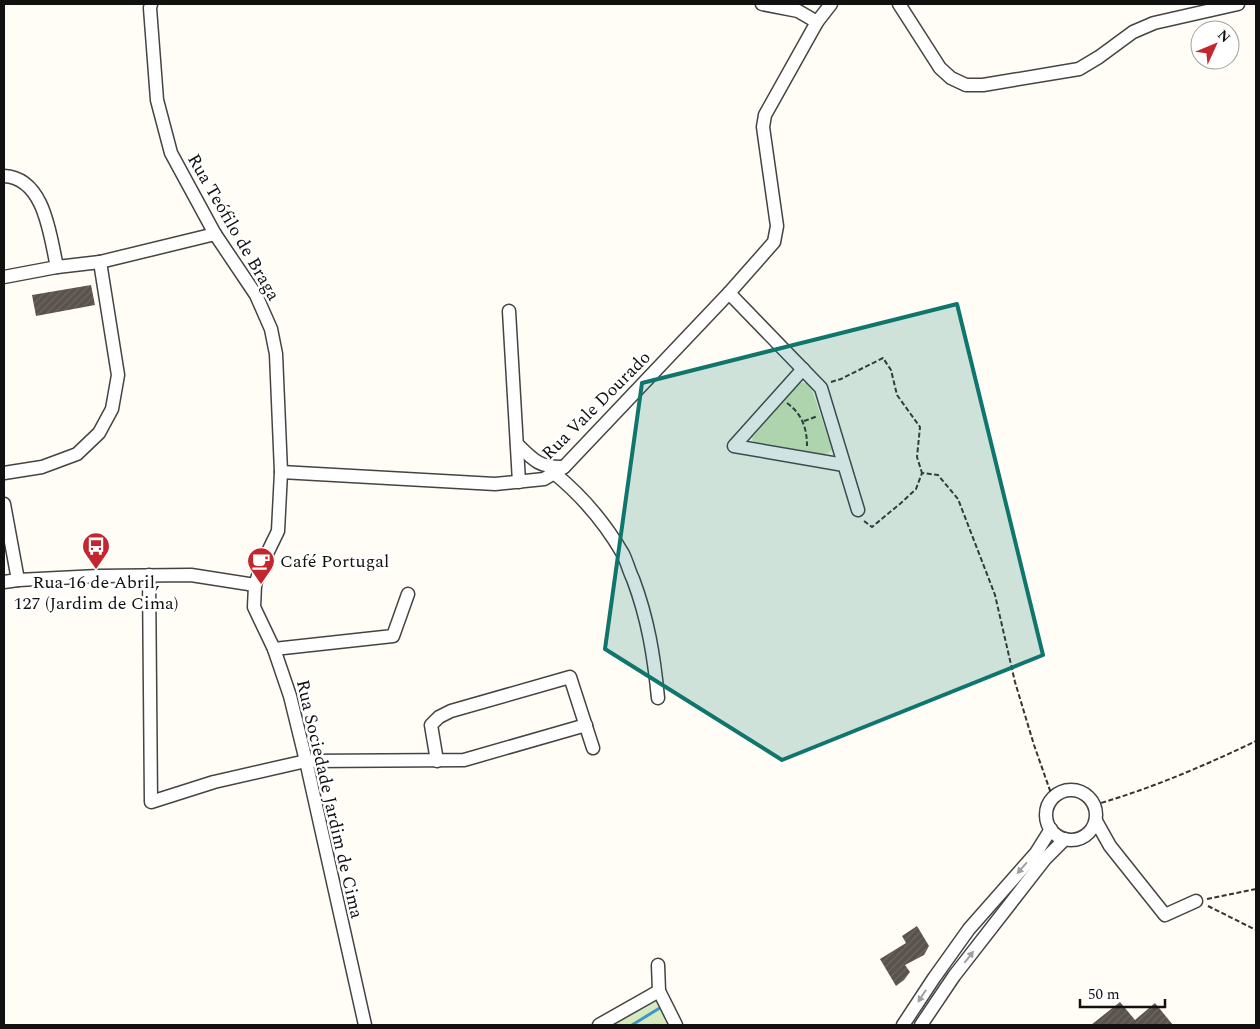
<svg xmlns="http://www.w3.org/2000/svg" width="1260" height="1029" font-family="Spectral,serif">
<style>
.grass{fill:#d5ebbd}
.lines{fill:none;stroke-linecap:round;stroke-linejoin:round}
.stream{stroke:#3f96cf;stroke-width:3}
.building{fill:url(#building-hatch)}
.minor-casing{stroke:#444;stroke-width:15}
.path{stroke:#333;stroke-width:2;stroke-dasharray:5 2.5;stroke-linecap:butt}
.minor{stroke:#fff;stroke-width:12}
.oneway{fill:#a0a0a0}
.marked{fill:#0f766e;fill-opacity:0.2;stroke:#0f766e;stroke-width:4;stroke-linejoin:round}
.labels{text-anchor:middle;stroke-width:5;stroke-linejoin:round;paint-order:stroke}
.street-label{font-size:18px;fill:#111;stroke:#fff}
.poi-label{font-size:18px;fill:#111;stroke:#fff;text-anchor:start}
</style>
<defs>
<pattern id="building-hatch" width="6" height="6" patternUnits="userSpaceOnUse" patternTransform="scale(1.25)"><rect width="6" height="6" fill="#5a524d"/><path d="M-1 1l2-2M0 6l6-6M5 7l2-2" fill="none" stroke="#6d6662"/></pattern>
</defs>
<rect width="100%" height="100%" fill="#fffdf5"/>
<g class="grass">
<polygon points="798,383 808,383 811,387 832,450 821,457 754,443 752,438"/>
<polygon points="659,991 676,1025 599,1025"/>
</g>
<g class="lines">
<polyline class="stream" points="632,1025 663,1006"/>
</g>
<g class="building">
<polygon points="91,285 95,305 36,316 32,295"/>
<polygon points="917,926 929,946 924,955 905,965 910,972 904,980 896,986 880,959 906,943 902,936"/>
<polygon points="1120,1002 1135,1020 1155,1003 1173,1025 1091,1025"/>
</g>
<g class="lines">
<g class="minor-casing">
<g id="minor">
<polyline points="151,4 150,8 157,100 171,153 215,234 256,295 271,329 276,354 281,472 278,531 262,564 255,585 254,607 274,649 290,696 306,761 365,1025"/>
<polyline points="762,4 798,11 817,22"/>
<polyline points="899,4 940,68 951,78 966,85 983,85 1079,69 1099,57 1133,32 1154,23 1238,4"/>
<path d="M 4,176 C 45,178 50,236 57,267"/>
<polyline points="4,277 57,267 100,262 215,234"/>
<polyline points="729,293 821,388 858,510"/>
<polyline points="509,311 519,482"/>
<polyline points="803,369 734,446 844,465"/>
<path d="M 517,444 C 533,460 540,468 564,467"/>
<polyline points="281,472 495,484 544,479 564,467 729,293 774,242 777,226 763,127 765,115 817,22 831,4"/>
<polyline points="4,473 42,467 77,454 99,433 112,409 118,375 100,262"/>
<path d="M 554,473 C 581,495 605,523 623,554 C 627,562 629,571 633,579 C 648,619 654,656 658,698"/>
<polyline points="4,504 18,580"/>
<polyline points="149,575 151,802 214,782 306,761 464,760 586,725"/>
<polyline points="4,582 18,580 98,576 191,575 255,585"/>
<polyline points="274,649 393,636 408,594"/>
<polyline points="437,761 431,725 439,717 451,711 570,677 593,748"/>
<circle cx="1071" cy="815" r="25"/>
<polyline points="1096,821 1110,846 1165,915 1196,901"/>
<polyline points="658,965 659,991 676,1025"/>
<polyline points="599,1025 659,991"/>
<polyline points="903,1025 934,978 969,929 1036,853 1051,829"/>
<polyline points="921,1025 954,976 1045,859 1065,839"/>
</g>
</g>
<g class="path">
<polyline points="831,382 841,379 883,358 891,370 897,395 920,427 917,457 922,473"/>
<path d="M 787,403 C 802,414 807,428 807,446"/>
<polyline points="804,421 818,416"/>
<polyline points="864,521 872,527 901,503 916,489 922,473 938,475 958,499 995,595 1015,682 1034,745 1053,799"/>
<path d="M 1094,805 C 1150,789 1204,766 1256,741"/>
<polyline points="1207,899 1256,889"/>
<polyline points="1208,906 1256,930"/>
</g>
<use href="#minor" class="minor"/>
</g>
<defs><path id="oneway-solid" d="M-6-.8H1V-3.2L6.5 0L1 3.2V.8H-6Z" transform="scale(1.25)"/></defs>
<g class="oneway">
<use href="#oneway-solid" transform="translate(1022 868) rotate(131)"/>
<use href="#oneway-solid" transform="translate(969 957) rotate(-52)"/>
<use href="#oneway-solid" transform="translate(922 996) rotate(123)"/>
</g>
<path class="marked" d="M 957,304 L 1043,655 L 782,760 L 605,649 L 642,383 Z"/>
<defs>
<g id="bus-pin" transform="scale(1.4375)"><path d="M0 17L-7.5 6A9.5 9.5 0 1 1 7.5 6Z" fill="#c4262e" stroke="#fff"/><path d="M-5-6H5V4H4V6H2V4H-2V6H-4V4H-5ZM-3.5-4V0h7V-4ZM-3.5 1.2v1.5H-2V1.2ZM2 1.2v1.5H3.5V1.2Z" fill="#fff"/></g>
<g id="cafe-pin" transform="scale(1.4375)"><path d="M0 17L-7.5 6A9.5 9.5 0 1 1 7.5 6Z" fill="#c4262e" stroke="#fff"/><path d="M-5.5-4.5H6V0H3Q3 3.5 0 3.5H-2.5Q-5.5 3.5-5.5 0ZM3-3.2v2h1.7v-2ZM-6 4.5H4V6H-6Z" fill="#fff"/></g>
</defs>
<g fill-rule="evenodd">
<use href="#bus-pin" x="96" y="546"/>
<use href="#cafe-pin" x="261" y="561"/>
</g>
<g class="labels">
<g class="street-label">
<text transform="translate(234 227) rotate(60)" y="6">Rua Teófilo de Braga</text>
<text transform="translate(596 405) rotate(-45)" y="6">Rua Vale Dourado</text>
<text transform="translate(330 799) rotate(77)" y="6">Rua Sociedade Jardim de Cima</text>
</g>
<g class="poi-label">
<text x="280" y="567">Café Portugal</text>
<text x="96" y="588" text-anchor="middle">Rua 16 de Abril,<tspan x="96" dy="21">127 (Jardim de Cima)</tspan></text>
</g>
</g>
<rect width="1260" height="1029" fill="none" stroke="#111111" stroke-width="10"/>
<g transform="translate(1215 45) rotate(46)"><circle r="24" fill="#ffffff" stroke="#a0a0a0"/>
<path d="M0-4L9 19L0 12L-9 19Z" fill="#c4262e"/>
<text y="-8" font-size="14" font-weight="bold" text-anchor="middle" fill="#111111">N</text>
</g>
<path d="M1080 999v8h85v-8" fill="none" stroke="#111111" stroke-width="2.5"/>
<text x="1088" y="999" font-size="15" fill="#111111" stroke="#ffffff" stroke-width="4" paint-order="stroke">50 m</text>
</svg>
